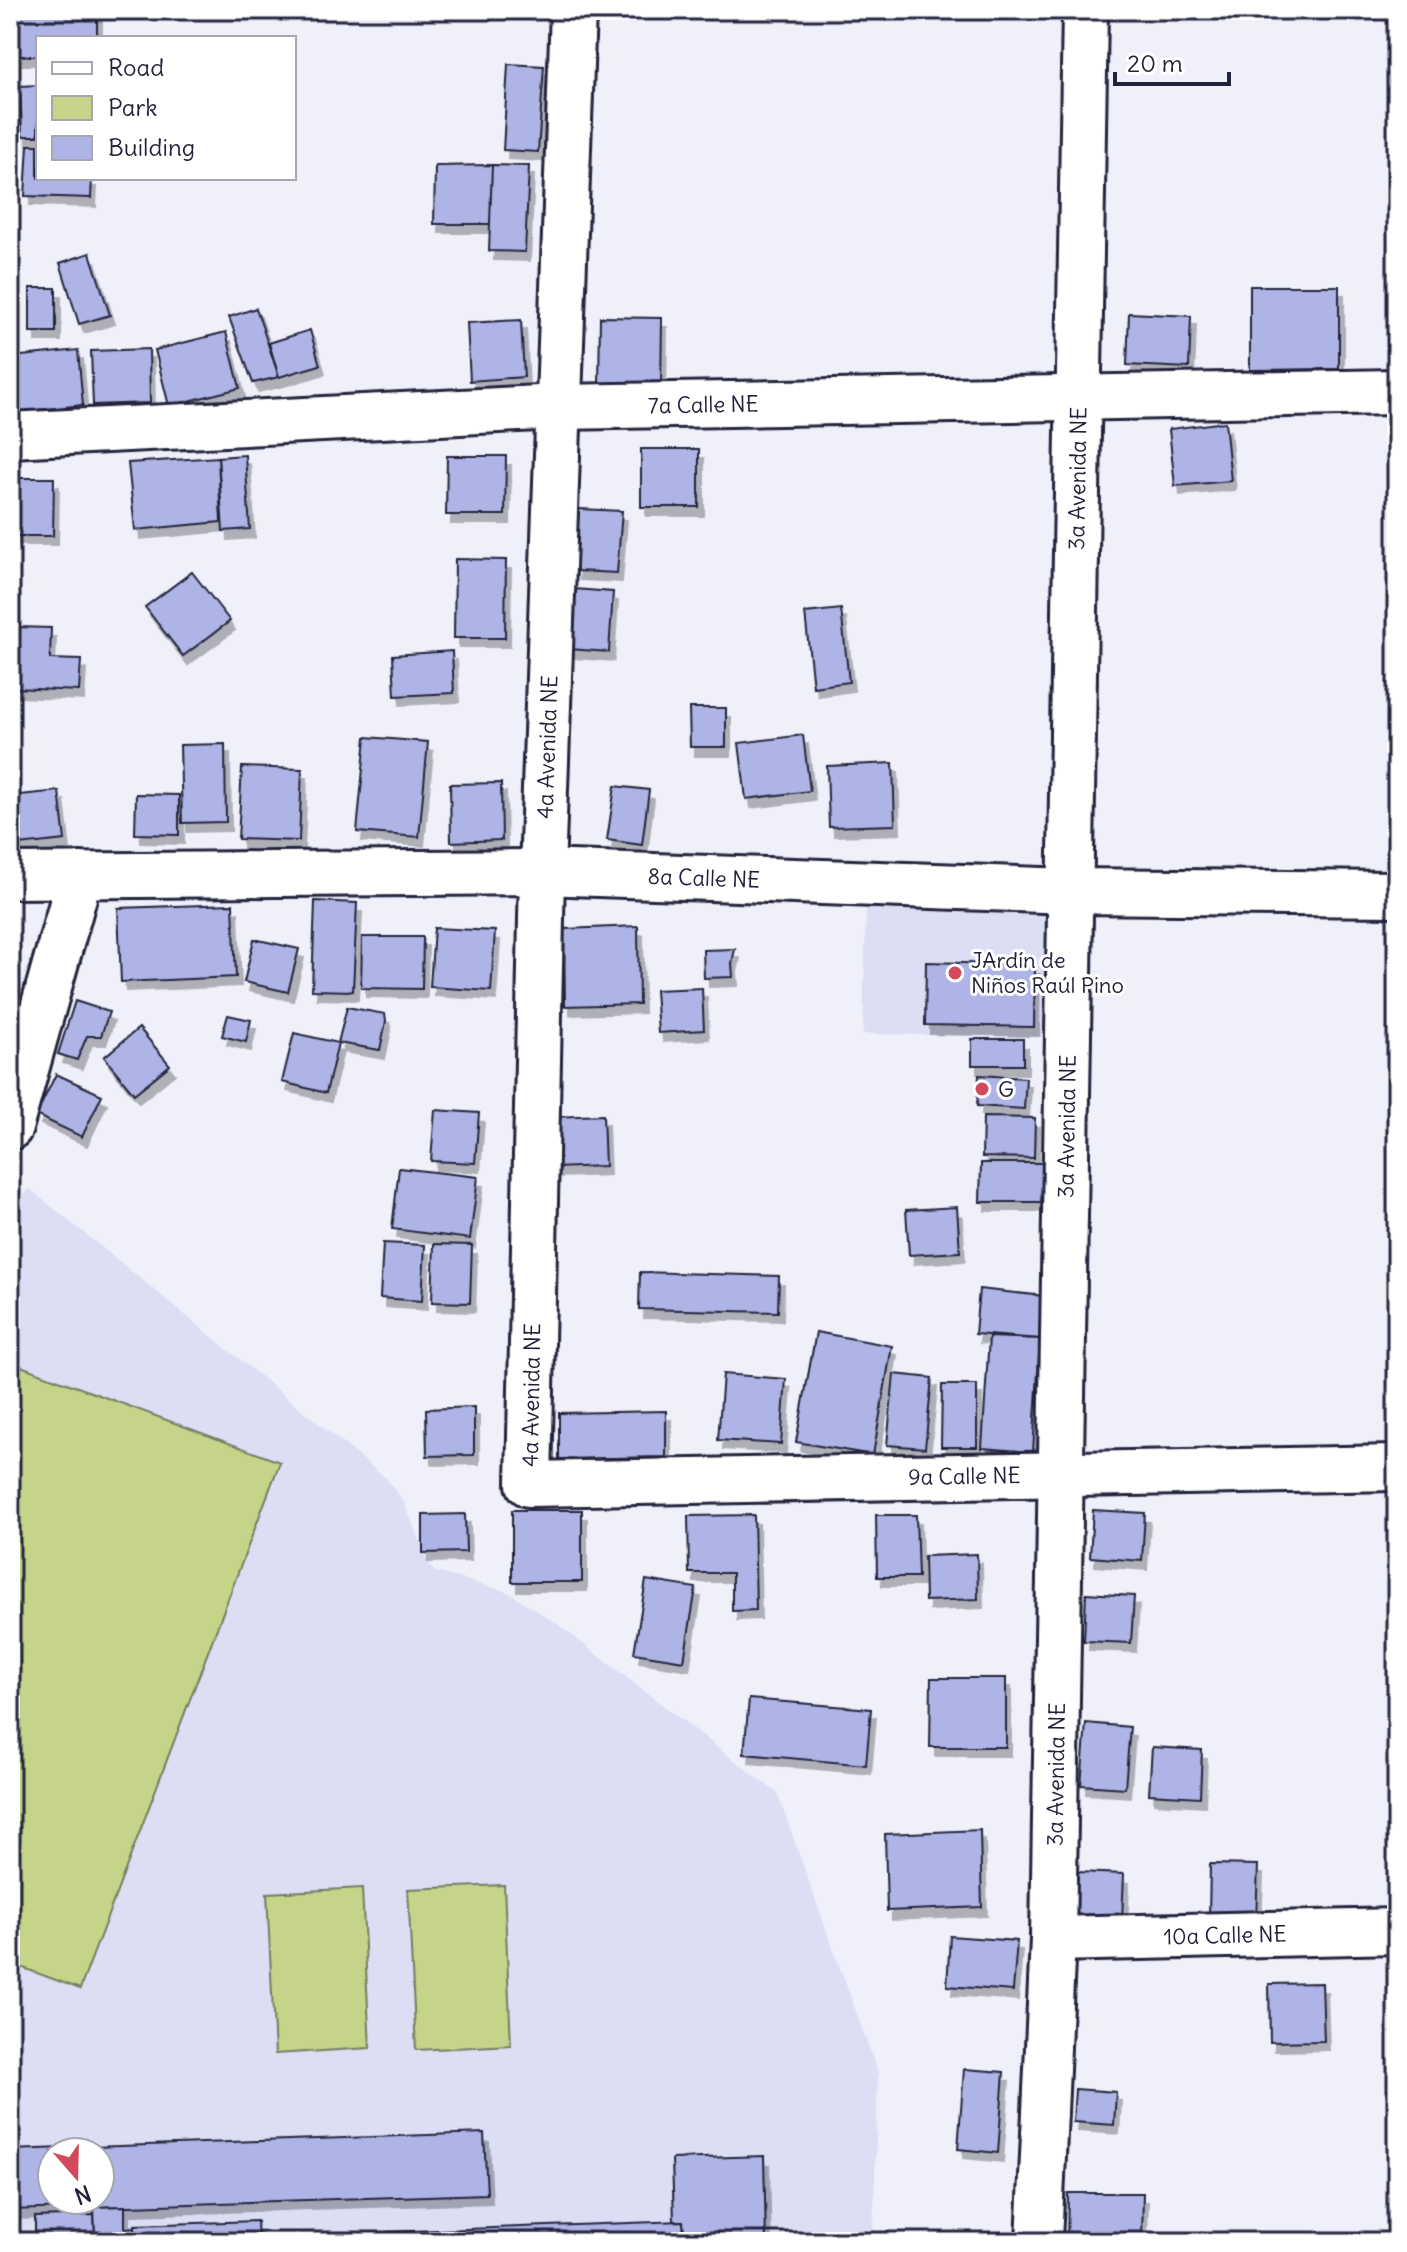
<svg xmlns="http://www.w3.org/2000/svg" width="1407" height="2252" font-family="Delius,sans-serif">
<style>
.built{fill:#dcdef4;fill-rule:evenodd}
.green{fill:#c5d488;stroke:#747b62;stroke-width:2}
.building{fill:#aeb4e5;stroke:#22223b;stroke-width:2;fill-rule:evenodd;filter:url(#shadow)}
.lines{fill:none;stroke-linecap:round;stroke-linejoin:round}
.minor-casing{stroke:#22223b;stroke-width:50}
.minor{stroke:#fff;stroke-width:44}
.poi-dot{fill:#d1495b;stroke:#fff;stroke-width:3}
.labels{text-anchor:middle;stroke-width:6;stroke-linejoin:round;paint-order:stroke}
.street-label{font-size:22px;fill:#22223b;stroke:#fff}
.poi-label{font-size:22px;fill:#22223b;stroke:#fff;text-anchor:start}
</style>
<defs>
<filter id="shadow"><feDropShadow dx="5" dy="9" stdDeviation="0" flood-color="#0004"/></filter>
</defs>
<rect width="100%" height="100%" fill="#eff0fa"/>
<filter id="ink" filterUnits="userSpaceOnUse"><feTurbulence type="fractalNoise" baseFrequency=".0125" numOctaves="2"/><feDisplacementMap in="SourceGraphic" scale="16" xChannelSelector="R" yChannelSelector="G"/><feConvolveMatrix kernelMatrix="1 2 1 2 8 2 1 2 1" color-interpolation-filters="sRGB"/></filter>
<g filter="url(#ink)">
<g class="built">
<polygon points="866,908 1048,912 1044,1037 863,1034"/>
<path d="M 30,1189 L 387,1479 L 403,1501 L 433,1571 L 508,1592 L 556,1623 L 777,1793 L 878,2073 L 873,2242 L 10,2242 L 10,1207 ZM 52,2152 L 100,2152 L 100,2200 L 52,2200 Z"/>
</g>
<g class="green">
<polygon points="10,1362 280,1462 80,1989 10,1963"/>
<polygon points="504,1885 511,2045 416,2050 408,1889"/>
<polygon points="362,1888 370,2048 275,2054 267,1893"/>
</g>
<g class="building">
<polygon points="17,10 97,10 97,38 38,38 38,56 17,56"/>
<polygon points="508,64 544,66 538,152 503,150"/>
<polygon points="38,85 38,136 22,136 20,86"/>
<polygon points="28,145 38,145 38,178 92,178 91,198 25,196"/>
<polygon points="492,165 502,166 502,224 434,224 435,166"/>
<polygon points="492,165 529,166 525,252 489,251"/>
<polygon points="90,253 110,315 79,324 60,263"/>
<polygon points="1250,286 1339,286 1339,369 1250,370"/>
<rect x="30" y="288" width="26" height="44"/>
<polygon points="256,308 279,377 253,383 229,317"/>
<polygon points="1129,313 1191,316 1189,368 1127,365"/>
<polygon points="600,317 662,318 661,387 599,386"/>
<polygon points="521,320 524,377 470,381 467,323"/>
<polygon points="310,330 320,365 279,377 269,343"/>
<polygon points="226,332 240,388 169,406 155,350"/>
<polygon points="149,349 150,403 93,405 91,351"/>
<polygon points="78,350 83,405 17,412 12,357"/>
<polygon points="1225,422 1231,481 1175,486 1169,429"/>
<rect x="641" y="449" width="58" height="58"/>
<polygon points="245,455 250,529 223,531 218,457"/>
<polygon points="447,456 506,456 505,515 446,515"/>
<polygon points="218,457 221,522 135,530 128,463"/>
<polygon points="10,478 54,478 53,536 10,536"/>
<polygon points="579,509 622,511 617,573 575,571"/>
<polygon points="455,559 506,560 505,638 454,638"/>
<polygon points="192,572 230,621 183,656 145,607"/>
<polygon points="574,589 613,592 609,652 569,649"/>
<polygon points="841,609 849,682 813,687 805,613"/>
<polygon points="17,627 51,628 50,659 81,660 79,691 14,688"/>
<polygon points="452,651 454,693 395,696 393,655"/>
<polygon points="689,708 726,708 726,747 690,747"/>
<polygon points="803,735 810,791 746,799 739,743"/>
<polygon points="366,737 428,742 419,837 357,832"/>
<polygon points="225,744 226,822 182,823 180,745"/>
<polygon points="893,763 895,825 829,827 827,766"/>
<polygon points="242,767 302,769 299,841 238,839"/>
<polygon points="501,783 502,840 451,842 450,784"/>
<polygon points="615,786 649,790 642,845 607,840"/>
<polygon points="59,791 65,840 10,846 10,796"/>
<polygon points="136,794 179,795 179,835 135,834"/>
<polygon points="315,901 357,903 353,991 312,990"/>
<polygon points="233,904 236,977 121,982 118,908"/>
<polygon points="638,926 639,1004 565,1006 564,929"/>
<polygon points="434,928 495,931 491,991 430,987"/>
<polygon points="362,937 423,937 422,989 361,988"/>
<polygon points="254,939 299,949 288,992 244,982"/>
<polygon points="735,949 732,963 733,977 704,978 703,950"/>
<polygon points="926,962 1035,965 1034,1027 925,1025"/>
<polygon points="702,988 704,1030 658,1033 655,990"/>
<polygon points="75,1001 109,1012 101,1036 87,1036 77,1060 58,1054"/>
<polygon points="347,1007 385,1014 386,1021 380,1050 338,1043"/>
<polygon points="228,1015 251,1020 246,1042 222,1036"/>
<polygon points="139,1028 170,1065 134,1094 104,1057"/>
<polygon points="294,1033 338,1043 326,1093 282,1082"/>
<rect x="972" y="1039" width="51" height="26"/>
<polygon points="56,1074 102,1095 82,1137 36,1115"/>
<polygon points="979,1075 1026,1078 1024,1109 977,1106"/>
<polygon points="435,1110 479,1113 475,1163 431,1161"/>
<polygon points="603,1115 605,1166 554,1168 552,1117"/>
<polygon points="983,1117 1035,1118 1034,1158 982,1157"/>
<polygon points="981,1163 1044,1163 1044,1202 980,1202"/>
<polygon points="399,1168 478,1177 470,1239 392,1229"/>
<polygon points="957,1207 960,1252 909,1255 906,1210"/>
<polygon points="383,1243 425,1245 422,1301 380,1298"/>
<polygon points="434,1244 472,1245 470,1303 432,1302"/>
<polygon points="640,1272 779,1276 778,1312 639,1309"/>
<polygon points="979,1289 1044,1296 1040,1339 975,1334"/>
<polygon points="816,1332 892,1346 873,1455 796,1442"/>
<polygon points="989,1337 1040,1339 1033,1452 982,1448"/>
<polygon points="723,1374 786,1379 781,1444 718,1440"/>
<polygon points="894,1374 932,1378 925,1448 887,1445"/>
<polygon points="942,1385 977,1385 977,1447 941,1447"/>
<polygon points="474,1407 474,1455 427,1456 426,1409"/>
<polygon points="666,1411 666,1457 559,1459 559,1413"/>
<rect x="512" y="1510" width="70" height="72"/>
<polygon points="1093,1510 1145,1513 1142,1561 1090,1557"/>
<polygon points="465,1514 466,1552 423,1553 423,1515"/>
<polygon points="754,1515 756,1610 732,1611 732,1573 689,1573 688,1516"/>
<polygon points="876,1515 916,1515 918,1577 877,1577"/>
<polygon points="977,1554 978,1599 925,1601 924,1556"/>
<polygon points="646,1580 696,1588 684,1661 634,1653"/>
<polygon points="1086,1593 1134,1596 1131,1643 1084,1641"/>
<polygon points="931,1678 1006,1678 1006,1747 930,1747"/>
<polygon points="749,1699 871,1709 866,1765 744,1754"/>
<polygon points="1086,1723 1130,1727 1125,1788 1081,1785"/>
<polygon points="1152,1747 1202,1750 1200,1797 1149,1794"/>
<polygon points="980,1830 982,1907 887,1911 885,1834"/>
<polygon points="1210,1864 1258,1865 1256,1921 1209,1920"/>
<polygon points="1077,1872 1124,1874 1122,1920 1074,1918"/>
<polygon points="950,1936 1017,1941 1013,1991 947,1986"/>
<polygon points="1322,1983 1324,2041 1270,2042 1269,1984"/>
<polygon points="964,2069 1004,2072 998,2153 958,2149"/>
<polygon points="1075,2089 1116,2092 1114,2125 1073,2122"/>
<path d="M 484,2133 L 487,2194 L 10,2210 L 10,2150 ZM 52,2152 L 100,2152 L 100,2200 L 52,2200 Z"/>
<polygon points="764,2156 766,2242 684,2242 683,2221 674,2221 672,2159"/>
<polygon points="1068,2193 1143,2193 1142,2242 1067,2242"/>
<polygon points="125,2206 125,2228 135,2227 135,2242 95,2242 94,2207"/>
<polygon points="94,2215 95,2242 35,2242 35,2217"/>
<polygon points="257,2221 258,2242 135,2242 135,2225"/>
<polygon points="683,2221 684,2242 388,2242 388,2232"/>
</g>
<g class="lines">
<g class="minor-casing">
<g id="minor">
<path id="s1" d="M 573,10 L 542,872 L 529,1484 L 1397,1468"/>
<path id="s2" d="M 10,435 L 559,407 L 1397,392"/>
<path id="s3" d="M 10,876 L 542,872 L 1072,891 L 1397,894"/>
<polyline points="10,1127 80,875"/>
<path id="s4" d="M 1053,1939 L 1397,1931"/>
<path id="s5" d="M 1039,2242 L 1053,1939 L 1085,10"/>
</g>
</g>
<use href="#minor" class="minor"/>
</g>
</g>
<g class="poi-dot">
<circle cx="955" cy="973" r="8"/>
<circle cx="982" cy="1089" r="8"/>
</g>
<g class="labels">
<g class="street-label">
<text dy="8" stroke="none"><textPath href="#s2" startOffset="694">7a Calle NE</textPath></text>
<text dy="8" stroke="none"><textPath href="#s5" startOffset="1764">3a Avenida NE</textPath></text>
<text transform="translate(547 747) rotate(-88)" y="8">4a Avenida NE</text>
<text dy="8" stroke="none"><textPath href="#s3" startOffset="694">8a Calle NE</textPath></text>
<text dy="8" stroke="none"><textPath href="#s5" startOffset="1116">3a Avenida NE</textPath></text>
<text transform="translate(531 1395) rotate(-89)" y="8">4a Avenida NE</text>
<text dy="8" stroke="none"><textPath href="#s1" startOffset="1910">9a Calle NE</textPath></text>
<text dy="8" stroke="none"><textPath href="#s5" startOffset="468">3a Avenida NE</textPath></text>
<text dy="8" stroke="none"><textPath href="#s4" startOffset="172">10a Calle NE</textPath></text>
</g>
<g class="poi-label">
<text x="971" y="968">JArdín de<tspan x="971" dy="25">Niños Raúl Pino</tspan></text>
<text x="998" y="1097">G</text>
</g>
</g>
<rect width="1407" height="2252" fill="none" stroke="#fff" stroke-width="40"/>
<rect x="20" y="20" width="1367" height="2212" fill="none" stroke="#22223b" stroke-width="3" filter="url(#ink)"/>
<rect x="36" y="36" width="260" height="144" fill="#ffffff" stroke="#a7a7b1" stroke-width="2"/>
<rect x="52" y="62" width="40" height="12" fill="#ffffff" stroke="#a7a7b1" stroke-width="2"/>
<text x="108" y="76" font-size="24" fill="#22223b">Road</text>
<rect x="52" y="96" width="40" height="24" fill="#c5d488" stroke="#a7a7b1" stroke-width="2"/>
<text x="108" y="116" font-size="24" fill="#22223b">Park</text>
<rect x="52" y="136" width="40" height="24" fill="#aeb4e5" stroke="#a7a7b1" stroke-width="2"/>
<text x="108" y="156" font-size="24" fill="#22223b">Building</text>
<g transform="translate(76 2176) rotate(160)"><circle r="38" fill="#ffffff" stroke="#a7a7b1" stroke-width="2"/>
<path d="M0-6L14 30L0 20L-14 30Z" fill="#d1495b"/>
<text y="-12" font-size="22" font-weight="bold" text-anchor="middle" fill="#22223b">N</text>
</g>
<path d="M1115 72v12h114v-12" fill="none" stroke="#22223b" stroke-width="4"/>
<text x="1127" y="72" font-size="24" fill="#22223b" stroke="#ffffff" stroke-width="6" paint-order="stroke">20 m</text>
</svg>
